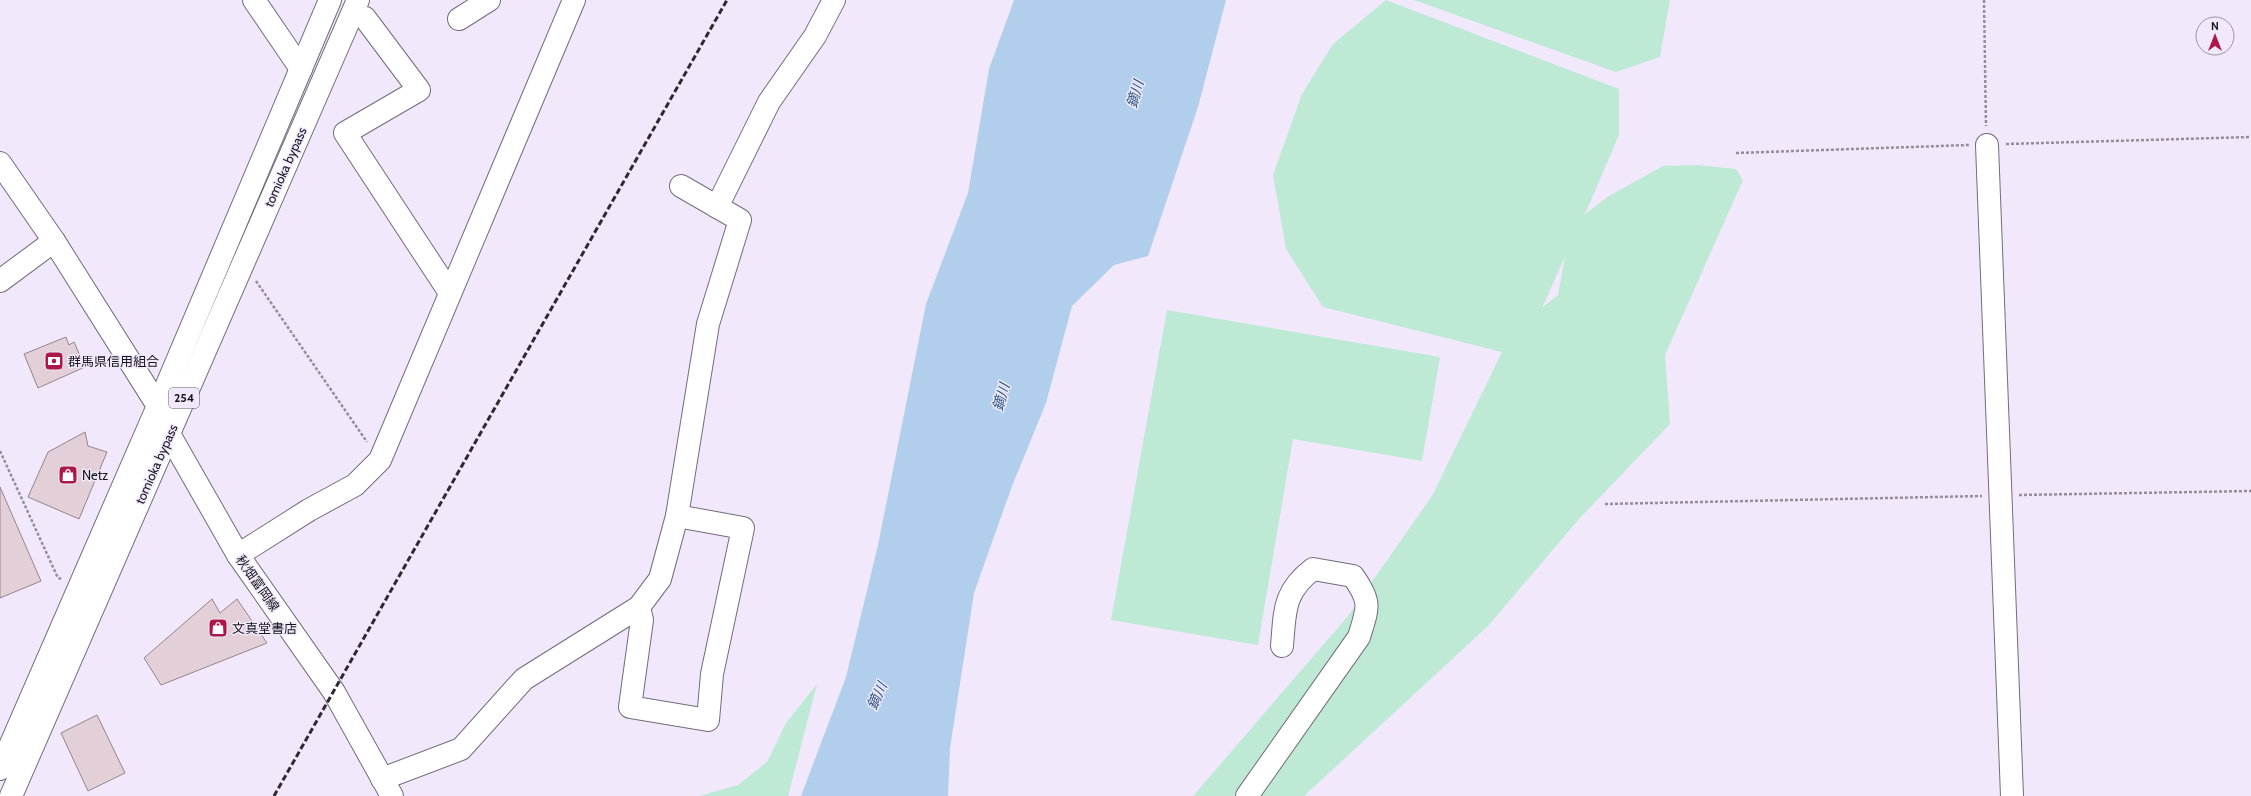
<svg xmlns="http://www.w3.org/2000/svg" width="2251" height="796" font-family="Cabin,'Noto Sans JP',sans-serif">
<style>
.green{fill:#bee9d4;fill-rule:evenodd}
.water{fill:#b1ceed}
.building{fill:#e3cfd8;stroke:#96848c}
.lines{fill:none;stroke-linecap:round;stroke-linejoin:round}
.minor-casing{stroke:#736c7c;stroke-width:24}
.major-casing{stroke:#736c7c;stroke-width:24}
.highway-casing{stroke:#736c7c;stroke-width:24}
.path{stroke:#948e9b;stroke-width:2.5;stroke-dasharray:3 2;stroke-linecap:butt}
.minor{stroke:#fff;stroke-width:22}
.major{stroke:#fff;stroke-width:22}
.highway{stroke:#fff;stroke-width:22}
.rail{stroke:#2e2a32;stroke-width:3;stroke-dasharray:6 3;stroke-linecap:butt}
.labels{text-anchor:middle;stroke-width:3;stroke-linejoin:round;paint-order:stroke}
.shield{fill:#f1e9fb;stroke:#59555e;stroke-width:1}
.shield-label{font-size:12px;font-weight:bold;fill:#18151b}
.street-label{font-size:13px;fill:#18151b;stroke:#f1e9fb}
.poi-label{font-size:13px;fill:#18151b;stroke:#f1e9fb;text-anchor:start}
.water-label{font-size:14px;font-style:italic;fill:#2f5983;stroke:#f1e9fb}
</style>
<rect width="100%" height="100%" fill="#f1e9fb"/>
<g class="green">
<path d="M 1386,0 L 1619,89 L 1619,135 L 1585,214 L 1609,196 L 1663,166 L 1697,165 L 1736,169 L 1743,180 L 1665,355 L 1670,424 L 1579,519 L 1488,626 L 1304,796 L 1193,796 L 1348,616 L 1432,496 L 1502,352 L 1323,307 L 1286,249 L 1273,175 L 1302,94 L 1333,44 ZM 1565,256 L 1558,295 L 1543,307 L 1543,306 Z"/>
<polygon points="1414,0 1670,0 1660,57 1616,72"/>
<polygon points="1167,310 1440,357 1422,461 1293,439 1258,645 1111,620"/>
<polygon points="817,684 788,796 699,796 738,785 767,762 786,723"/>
</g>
<polygon class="water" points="1014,0 1226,0 1198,107 1148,256 1114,265 1072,306 1046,403 1012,486 974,593 950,748 948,796 801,796 846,677 878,545 926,304 968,193 989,69"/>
<g class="building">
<polygon points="66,337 69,345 74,342 85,367 38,388 24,354"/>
<polygon points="85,432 88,446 107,452 79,519 28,497 48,452"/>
<polygon points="0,487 41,581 0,598"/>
<polygon points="212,599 220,613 237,599 267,643 161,685 144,658"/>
<polygon points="97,715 125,773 88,791 61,733"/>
</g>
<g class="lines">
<g class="minor-casing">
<g id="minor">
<polyline points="254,0 301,69"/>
<polyline points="365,18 419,90 345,133 450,293"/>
<polyline points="459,19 489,0"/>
<polyline points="1987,145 2012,796"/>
<polyline points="0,163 54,241 158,406"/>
<polyline points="717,207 769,102 815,36 834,0"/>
<polyline points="0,281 54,241"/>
<polyline points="238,555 309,510 355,485 380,460 574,0"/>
<polyline points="639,607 642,620 630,707 708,720 712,674 743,528 677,516 708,324 740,220 681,186"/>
<polyline points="382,779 461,749 524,679 639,607 660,579 677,516"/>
<path d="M 1247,796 L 1359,637 C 1368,607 1372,603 1353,576 L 1313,569 C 1283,592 1285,611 1282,646"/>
</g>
</g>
<g class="major-casing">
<polyline id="major" points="163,418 169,434 238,555 334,692 392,796"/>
</g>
<g class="highway-casing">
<g id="highway">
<polyline points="0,769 158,406 330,0"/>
<polyline points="11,796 358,0"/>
</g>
</g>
<g class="path">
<polyline points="1984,0 1986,126"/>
<polyline points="2006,144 2251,137"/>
<polyline points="1736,153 1969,145"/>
<polyline points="256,281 367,442"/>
<polyline points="0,451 58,578 62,579"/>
<polyline points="2019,495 2251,491"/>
<polyline points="1605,504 1982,496"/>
</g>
<use href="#minor" class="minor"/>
<use href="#major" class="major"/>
<use href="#highway" class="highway"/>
<polyline class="rail" points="274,796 727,0"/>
</g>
<defs>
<g id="bank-square" transform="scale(1)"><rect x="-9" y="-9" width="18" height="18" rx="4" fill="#ac1847" stroke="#f1e9fb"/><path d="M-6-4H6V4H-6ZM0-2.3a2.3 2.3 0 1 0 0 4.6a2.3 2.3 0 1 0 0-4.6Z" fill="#fff"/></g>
<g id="shop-square" transform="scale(1)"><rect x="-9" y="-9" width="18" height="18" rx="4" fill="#ac1847" stroke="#f1e9fb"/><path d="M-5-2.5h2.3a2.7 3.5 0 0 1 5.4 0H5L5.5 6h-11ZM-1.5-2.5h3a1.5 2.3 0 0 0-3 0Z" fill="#fff"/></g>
</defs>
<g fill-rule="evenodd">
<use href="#bank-square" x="54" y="361"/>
<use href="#shop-square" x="68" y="475"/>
<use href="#shop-square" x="218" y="628"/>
</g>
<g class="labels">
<rect class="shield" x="169" y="388" width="30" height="20" rx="3"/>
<g class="shield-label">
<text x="184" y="402">254</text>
</g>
<g class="street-label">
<text transform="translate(285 167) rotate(-66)" y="5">tomioka bypass</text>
<text transform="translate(156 464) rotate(-66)" y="5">tomioka bypass</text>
<text transform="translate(258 583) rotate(55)" y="5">秋畑富岡線</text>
</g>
<g class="poi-label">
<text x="68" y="366">群馬県信用組合</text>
<text x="82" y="480">Netz</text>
<text x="232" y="633">文真堂書店</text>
</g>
<g class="water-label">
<text transform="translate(1135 94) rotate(-74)" y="5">鏑川</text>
<text transform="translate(1001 397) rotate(-74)" y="5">鏑川</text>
<text transform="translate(877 696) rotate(-66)" y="5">鏑川</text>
</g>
</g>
<g transform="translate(2215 36)"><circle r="19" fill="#f1e9fb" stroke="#9a94a1"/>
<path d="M0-3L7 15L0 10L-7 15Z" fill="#ac1847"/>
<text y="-6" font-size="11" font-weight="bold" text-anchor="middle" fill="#18151b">N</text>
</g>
</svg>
